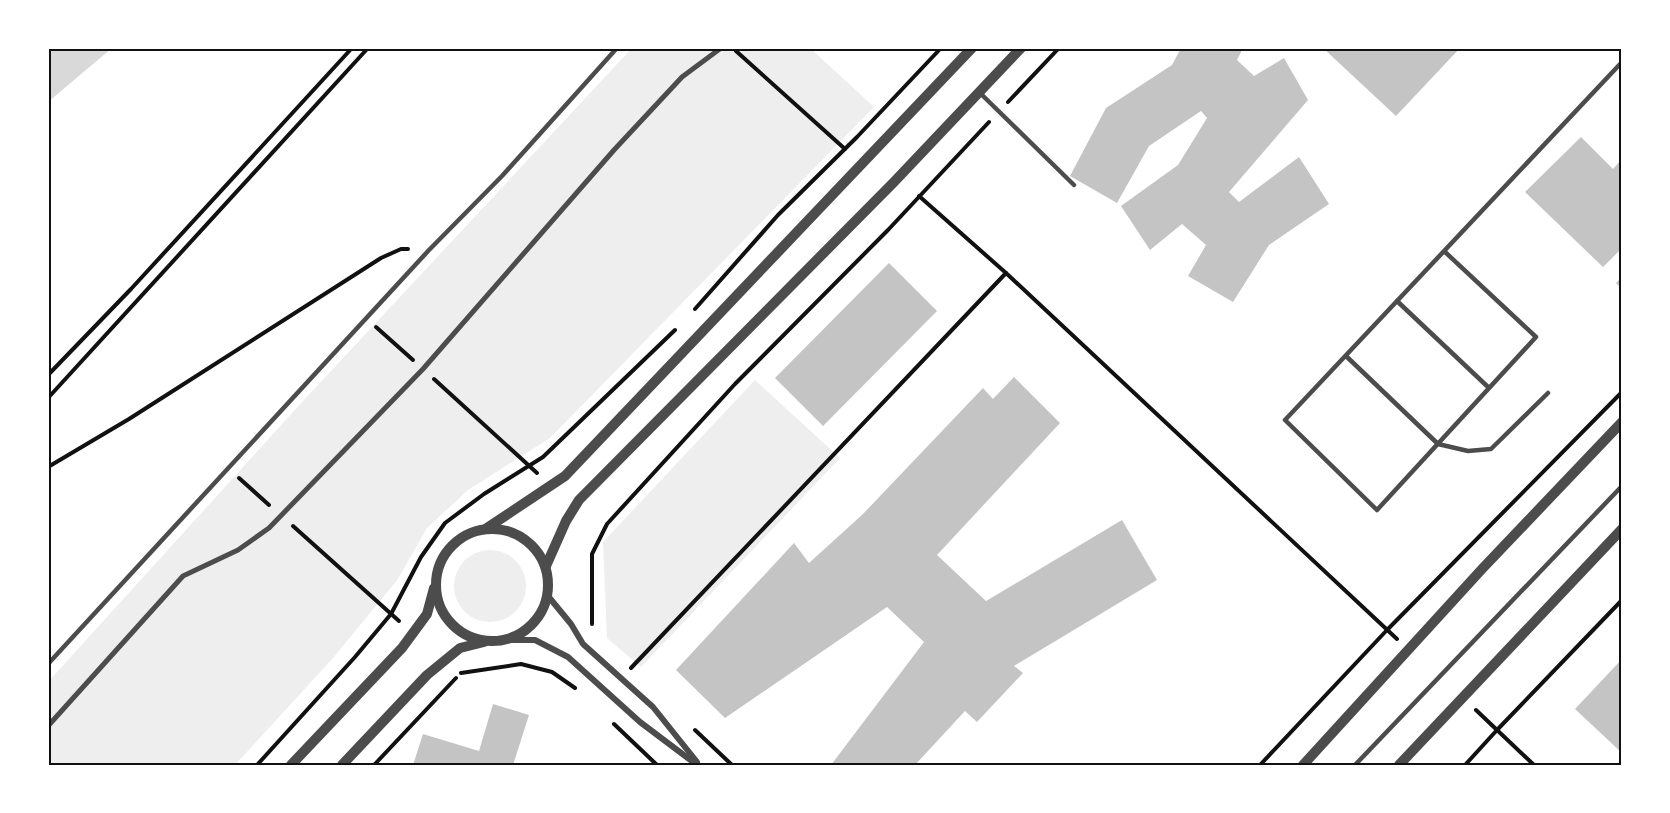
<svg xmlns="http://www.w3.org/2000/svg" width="1670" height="813" font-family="Bitter,serif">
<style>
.green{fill:#eee}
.water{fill:#d9d9d9}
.building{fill:#c4c4c4}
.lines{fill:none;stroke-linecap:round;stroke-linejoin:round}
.path{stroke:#111;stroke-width:4}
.service{stroke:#4c4c4c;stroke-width:4.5}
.pedestrian{stroke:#4c4c4c;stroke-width:5}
.minor{stroke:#4c4c4c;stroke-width:6}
.tertiary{stroke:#4c4c4c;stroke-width:10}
.neatline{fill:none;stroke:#111;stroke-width:2}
</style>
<rect width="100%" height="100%" fill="#fff"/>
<g class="green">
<polygon points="632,48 810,48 874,107 550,438 468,490 427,528 398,579 333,658 235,765 48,765 48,682 303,401"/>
<polygon points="755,380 840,458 641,667 607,638 603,542"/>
<circle cx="490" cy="586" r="36"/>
</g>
<polygon class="water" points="48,48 112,48 48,102"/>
<g class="building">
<polygon points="1181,48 1243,48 1237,60 1254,76 1284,58 1308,100 1229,192 1239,202 1299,157 1329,204 1269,245 1233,302 1188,276 1206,245 1182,224 1150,250 1121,206 1178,165 1207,118 1201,111 1149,146 1117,203 1070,176 1106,108 1172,65"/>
<polygon points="1323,48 1460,48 1396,116"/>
<polygon points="1581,137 1613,169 1622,159 1622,248 1603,267 1525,192"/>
<polygon points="889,263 937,311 823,426 775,378"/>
<polygon points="1622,277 1622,289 1616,283"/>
<polygon points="1014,377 1060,423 937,555 986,601 1122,520 1157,580 1014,666 1023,673 977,722 965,711 915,765 831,765 924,642 887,607 725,718 676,670 794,543 809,563 863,514 983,388 993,399"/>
<polygon points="1622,659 1622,753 1575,709"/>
<polygon points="493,704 529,715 513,765 413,765 423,734 479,751"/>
</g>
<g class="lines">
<g class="path">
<polyline points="736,51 845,149"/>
<polyline points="1008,102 1059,48"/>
<polyline points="919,196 1006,273 1397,639"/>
<polyline points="695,309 778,215 857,137 941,48"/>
<polyline points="376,327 413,360"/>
<polyline points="48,375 131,289 352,48"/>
<polyline points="434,379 537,473"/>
<polyline points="48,398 368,48"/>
<polyline points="48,467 129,419 381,258 401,249 408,249"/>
<polyline points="239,478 269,505"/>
<polyline points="293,526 399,621"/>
<polyline points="592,624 592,554 607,524 735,384 888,230 989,122"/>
<polyline points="631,668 1006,273"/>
<polyline points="461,673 521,664 552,672 575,688"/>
<polyline points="614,724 657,765"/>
<polyline points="695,730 732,765"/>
<polyline points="257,765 355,657 391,614 421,557 445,523 484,494 543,457 675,330"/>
<polyline points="374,765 456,678"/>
<polyline points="1260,765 1387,630 1622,392"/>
<polyline points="1465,765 1497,730 1476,710"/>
<polyline points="1534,765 1497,730 1622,600"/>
</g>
<g class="service">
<polyline points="979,92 1074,185"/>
<polyline points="1444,251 1536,337 1377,510 1285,420 1622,62"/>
<polyline points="1397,301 1488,387"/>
<polyline points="1346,356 1438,444 1468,451 1491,449 1548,393"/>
<polyline points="48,664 429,250 502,176 617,48"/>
<polyline points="1355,765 1622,486"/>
</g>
<polyline class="pedestrian" points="48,726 183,576 238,550 269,528 423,369 614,150 682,77 721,48"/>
<g class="minor">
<polyline points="548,596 571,624 583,644 653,707 697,762"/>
<polyline points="507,640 535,640 568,657 640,722 697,765"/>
</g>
<g class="tertiary">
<polyline points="487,528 565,476 972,48"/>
<circle cx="492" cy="585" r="56"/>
<polyline points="546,566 566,521 579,500 894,182 1021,48"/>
<polyline points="291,765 402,648 427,614 434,588"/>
<polyline points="342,765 427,675 460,648 484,642"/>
<polyline points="1303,765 1482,569 1622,422"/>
<polyline points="1399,765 1622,529"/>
</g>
</g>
<rect width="1670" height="813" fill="none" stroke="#ffffff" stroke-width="99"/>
<rect x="50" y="50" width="1570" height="714" class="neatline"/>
</svg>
